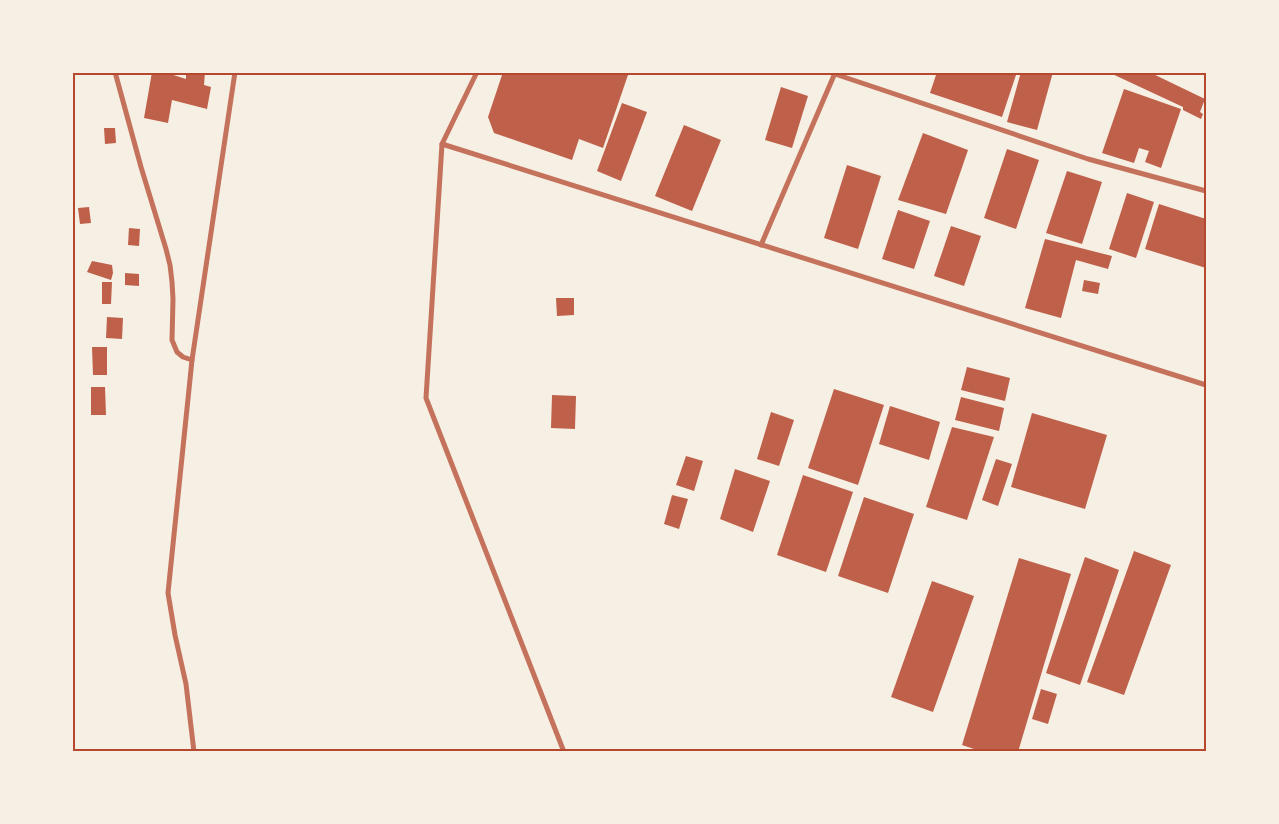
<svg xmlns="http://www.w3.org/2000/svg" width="1279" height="824" font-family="Lora,serif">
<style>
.building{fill:#bf614a}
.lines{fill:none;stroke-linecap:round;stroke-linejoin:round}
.minor{stroke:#c5725c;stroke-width:5}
.neatline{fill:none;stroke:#b5482f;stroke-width:2}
</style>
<rect width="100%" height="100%" fill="#f6efe4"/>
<g class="building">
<polygon points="152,72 164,72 186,79 186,72 205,72 204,85 211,87 207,109 172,100 168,123 144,118"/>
<polygon points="503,72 629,72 603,148 579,139 572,160 494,133 488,117"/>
<polygon points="937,72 1017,72 1002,117 930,93"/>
<polygon points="1021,72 1053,72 1037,130 1007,122"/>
<polygon points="1108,72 1149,72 1205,99 1200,112 1203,114 1201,119 1183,110 1183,107"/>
<polygon points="781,87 808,96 792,148 765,140"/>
<polygon points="1124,89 1181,109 1161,168 1145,162 1149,151 1139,148 1134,163 1102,153"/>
<polygon points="622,103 647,112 621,181 597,171"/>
<polygon points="684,125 721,140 692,211 655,196"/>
<polygon points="104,128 115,128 116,143 105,144"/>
<polygon points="923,133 968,150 946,214 898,200"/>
<polygon points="1007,149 1039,160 1016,229 984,218"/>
<polygon points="847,165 881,176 858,249 824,238"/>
<polygon points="1067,171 1102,182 1082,244 1046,233"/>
<polygon points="1127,193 1154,202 1136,258 1109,249"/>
<polygon points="1159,204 1206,219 1206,268 1145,249"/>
<polygon points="89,207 91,223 80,224 78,208"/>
<polygon points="898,210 930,221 914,269 882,259"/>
<polygon points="951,226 981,236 964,286 934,276"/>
<polygon points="129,228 140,229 139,246 128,245"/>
<polygon points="1045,239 1112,256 1108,269 1076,260 1061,318 1025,308"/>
<polygon points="92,261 112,265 113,273 111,280 87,272"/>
<polygon points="125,273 139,274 139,286 125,285"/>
<polygon points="1084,280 1100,283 1098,294 1082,291"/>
<polygon points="102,282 112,282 111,304 102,304"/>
<polygon points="556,298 574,298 574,315 557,316"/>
<polygon points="107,317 123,318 122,339 106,338"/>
<polygon points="92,347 107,347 107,375 93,375"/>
<polygon points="967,367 1010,378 1005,401 961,390"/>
<polygon points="91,387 105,387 106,415 91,415"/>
<polygon points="834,389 884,405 858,485 808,468"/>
<polygon points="552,395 576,396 575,429 551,428"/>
<polygon points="961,397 1004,408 999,431 955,420"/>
<polygon points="890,406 940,422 929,460 879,444"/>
<polygon points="771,412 794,420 779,466 757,459"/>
<polygon points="1032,413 1107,435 1085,509 1011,487"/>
<polygon points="952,427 994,437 967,520 926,507"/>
<polygon points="686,456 703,461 694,491 676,485"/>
<polygon points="996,459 1012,464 998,506 982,500"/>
<polygon points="735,469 770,481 753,532 720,519"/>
<polygon points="803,475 853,492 826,572 777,555"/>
<polygon points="672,495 688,499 679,529 664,524"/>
<polygon points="864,497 914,514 888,593 838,576"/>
<polygon points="1134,551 1171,565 1124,695 1087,682"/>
<polygon points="1085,557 1119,570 1080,685 1046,673"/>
<polygon points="1019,558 1071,574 1018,752 983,752 962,745"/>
<polygon points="932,581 974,596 933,712 891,697"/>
<polygon points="1041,689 1057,694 1048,724 1032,719"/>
</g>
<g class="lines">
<g class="minor">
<polyline points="115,72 141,167 166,249 170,265 172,282 173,299 172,340 177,352 183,357 192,360"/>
<polyline points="477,72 442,144 426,398 564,752"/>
<polyline points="829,72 1088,159 1206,191"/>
<polyline points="442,144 1206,385"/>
<polyline points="761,245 835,73"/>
<polyline points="194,752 186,684 175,635 168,593 192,360 235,72"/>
</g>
</g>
<rect width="1279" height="824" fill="none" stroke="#f6efe4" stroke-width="148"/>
<rect x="74" y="74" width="1131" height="676" class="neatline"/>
</svg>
